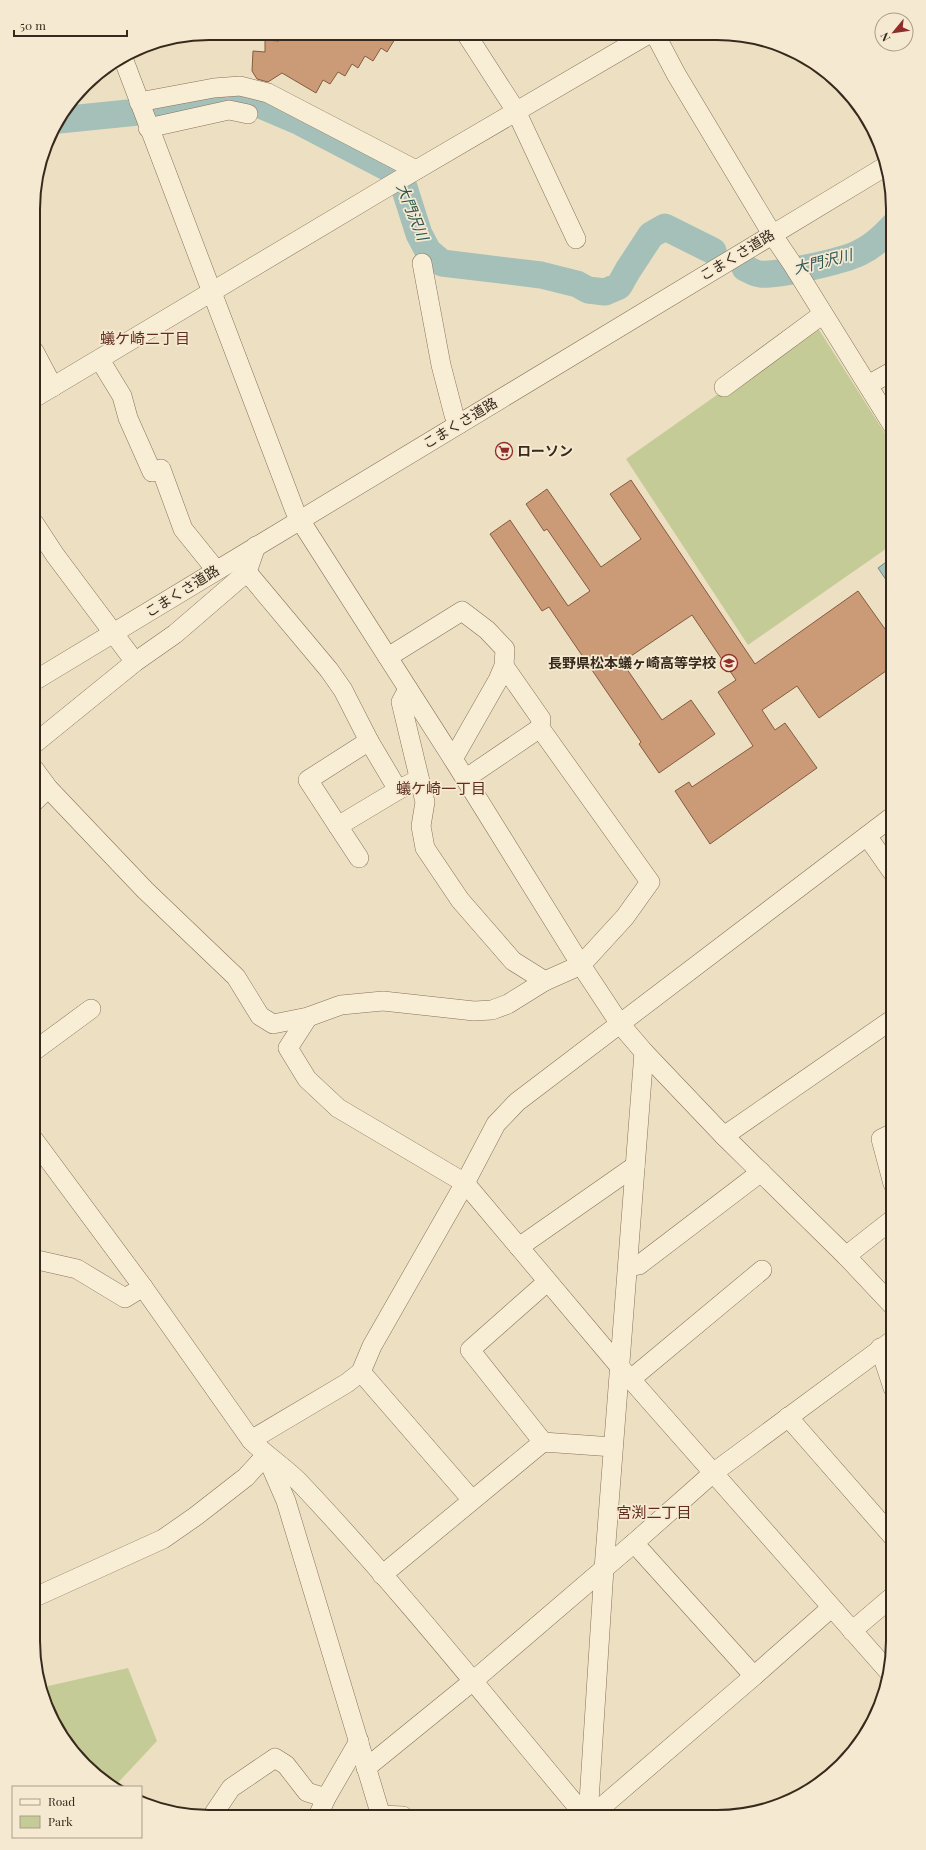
<svg xmlns="http://www.w3.org/2000/svg" width="926" height="1850" font-family="'Playfair Display','Noto Sans JP',serif">
<style>
.green{fill:#c5cb96}
.water{fill:#a4c0b8;stroke:#6b8d85}
.lines{fill:none;stroke-linecap:round;stroke-linejoin:round}
.river{stroke:#a4c0b8;stroke-width:27}
.building{fill:#cb9b78;stroke:#855b40}
.minor-casing{stroke:#877159;stroke-width:20}
.minor{stroke:#f8eed5;stroke-width:19}
.labels{text-anchor:middle;stroke-width:3.5;stroke-linejoin:round;paint-order:stroke}
.street-label{font-size:14px;fill:#372a1d;stroke:#f5ead1}
.poi-label{font-size:14px;font-weight:bold;fill:#372a1d;stroke:#f5ead1;text-anchor:start}
.water-label{font-size:15px;font-style:italic;fill:#2d5653;stroke:#f5ead1}
.neighbourhood-label{font-size:15px;fill:#622c1e;stroke:#f5ead1}
.rim{fill:none;stroke:#372a1d;stroke-width:2}
</style>
<rect width="100%" height="100%" fill="#ede0c2"/>
<g class="green">
<polygon points="816,325 893,446 893,544 748,645 626,459"/>
<polygon points="128,1668 157,1741 114,1787 93,1773 63,1739 41,1692 48,1686"/>
</g>
<polygon class="water" points="893,557 893,590 878,568"/>
<g class="lines">
<g class="river">
<polyline points="59,120 158,110 231,98 258,104 298,121 394,171 404,187 419,234 428,251 442,263 541,275 577,284 588,290 605,292 619,286 628,270 651,235 665,227 713,251"/>
<path d="M 745,268 C 750,270 755,274 760,274 C 777,276 843,261 859,253 C 872,247 884,236 893,226"/>
</g>
</g>
<g class="building">
<polygon points="279,33 385,34 398,34 387,52 381,48 373,61 365,56 358,68 352,64 345,76 338,72 330,84 323,80 316,93 282,73 268,82 257,79 252,71 253,51 265,52 265,40 279,41"/>
<polygon points="631,480 755,664 858,591 885,629 893,623 893,666 819,718 797,686 762,710 775,730 785,723 817,768 710,844 675,791 689,782 692,787 753,746 718,692 736,680 692,615 622,662 662,720 691,700 715,734 659,773 639,744 641,742 549,607 542,611 490,534 510,520 568,606 590,591 547,529 544,531 526,504 547,489 601,567 641,539 610,494"/>
</g>
<g class="lines">
<g class="minor-casing">
<g id="minor">
<polyline points="467,35 516,111 576,239"/>
<polyline points="656,36 676,74 772,234 793,265 893,426"/>
<polyline points="123,58 295,511 300,520 453,759 581,965 620,1024 644,1052 724,1136 846,1256 893,1306"/>
<polyline points="139,102 214,88 240,86 268,93 416,170"/>
<polyline points="148,128 229,110 248,114"/>
<polyline points="422,263 441,365 454,415 459,424"/>
<polyline points="34,351 53,387"/>
<polyline points="100,360 122,396 128,418 152,472 161,469 183,529 216,570"/>
<polyline points="868,385 893,371"/>
<polyline points="724,387 823,314"/>
<polyline points="34,398 394,183 645,36"/>
<polyline points="34,523 55,555 135,662"/>
<polyline points="247,572 329,670 343,690 369,741 398,790 419,779"/>
<polyline points="388,657 462,611 487,630 505,649 504,666 498,680 453,759"/>
<polyline points="34,681 886,166"/>
<polyline points="408,689 401,702 425,802 421,826 425,848 460,900 513,961 545,981"/>
<polyline points="369,741 308,780 338,826 398,790"/>
<polyline points="34,744 135,662 175,634 247,572 256,546"/>
<polyline points="34,769 48,788 145,890 236,977 260,1016 273,1024 308,1017 341,1005 383,1001 474,1011 492,1010 508,1004 545,981 581,965 625,917 650,882 540,728 541,719 504,666"/>
<polyline points="465,779 540,728"/>
<polyline points="34,802 48,788"/>
<polyline points="338,826 359,858"/>
<polyline points="867,836 893,873"/>
<polyline points="308,1017 288,1048 307,1079 338,1108 465,1183 620,1367 888,1671"/>
<polyline points="34,1051 91,1009"/>
<polyline points="724,1136 893,1019"/>
<path d="M 34,1140 L 143,1287 L 251,1440 C 266,1456 286,1468 301,1484 C 401,1590 492,1705 586,1817"/>
<polyline points="893,1184 881,1139 893,1133"/>
<polyline points="519,1247 635,1166"/>
<polyline points="846,1256 893,1219"/>
<polyline points="33,1259 77,1269 125,1298 143,1287"/>
<polyline points="628,1267 639,1265 761,1172"/>
<polyline points="880,1348 893,1388"/>
<polyline points="361,1372 472,1500"/>
<polyline points="631,1379 762,1270"/>
<polyline points="788,1417 893,1537"/>
<polyline points="251,1440 347,1383 361,1372 372,1346 465,1183 496,1124 517,1102 893,816"/>
<polyline points="543,1442 470,1350 547,1282"/>
<polyline points="634,1543 754,1676 831,1608"/>
<polyline points="382,1575 543,1442 613,1447"/>
<polyline points="33,1598 163,1539 196,1516 246,1477 266,1455 286,1501 381,1816"/>
<polyline points="852,1631 893,1596"/>
<polyline points="366,1768 473,1681 634,1543 713,1473 893,1340"/>
<polyline points="381,1815 403,1816"/>
<polyline points="212,1816 231,1788 275,1758 286,1765 307,1792 326,1798"/>
<polyline points="318,1816 326,1798 359,1741"/>
<polyline points="588,1817 604,1569 644,1052"/>
<polyline points="590,1817 754,1676"/>
</g>
</g>
<use href="#minor" class="minor"/>
</g>
<defs>
<g id="supermarket-ring" transform="scale(0.9)"><circle r="9.5" fill="#f5ead1" stroke="#942b2b" stroke-width="1.5"/><path d="M-6-5.5h2.5l.6 2H6L4.5 2H-2.5L-4.4-4H-6ZM-1.5 3.2a1.3 1.3 0 1 0 .1 0ZM3 3.2a1.3 1.3 0 1 0 .1 0Z" fill="#942b2b"/></g>
<g id="school-ring" transform="scale(0.9)"><circle r="9.5" fill="#f5ead1" stroke="#942b2b" stroke-width="1.5"/><path d="M0-5L7-2L0 1L-7-2ZM-4 1L0 2.5L4 1V4Q0 6-4 4Z" fill="#942b2b"/></g>
</defs>
<g fill-rule="evenodd">
<use href="#supermarket-ring" x="504" y="451"/>
<use href="#school-ring" x="729" y="663"/>
</g>
<g class="labels">
<g class="street-label">
<text transform="translate(737 255) rotate(-31)" y="5">こまくさ道路</text>
<text transform="translate(460 423) rotate(-31)" y="5">こまくさ道路</text>
<text transform="translate(182 591) rotate(-32)" y="5">こまくさ道路</text>
</g>
<g class="poi-label">
<text x="517" y="456">ローソン</text>
<text x="716" y="668" text-anchor="end">長野県松本蟻ヶ崎高等学校</text>
</g>
<g class="water-label">
<text transform="translate(412 212) rotate(68)" y="5">大門沢川</text>
<text transform="translate(823 262) rotate(-14)" y="5">大門沢川</text>
</g>
<g class="neighbourhood-label">
<text x="145" y="344">蟻ケ崎二丁目</text>
<text x="441" y="794">蟻ケ崎一丁目</text>
<text x="654" y="1518">宮渕二丁目</text>
</g>
</g>
<path d="M0 0H926V1850H0ZM209 40H717A169 169 0 0 1 886 209V1641A169 169 0 0 1 717 1810H209A169 169 0 0 1 40 1641V209A169 169 0 0 1 209 40Z" fill="#f5ead1" fill-rule="evenodd"/>
<path class="rim" d="M209 40H717A169 169 0 0 1 886 209V1641A169 169 0 0 1 717 1810H209A169 169 0 0 1 40 1641V209A169 169 0 0 1 209 40Z"/>
<rect x="12" y="1786" width="130" height="52" fill="#f5ead1" stroke="#a99d89"/>
<rect x="20" y="1799" width="20" height="6" fill="#f8eed5" stroke="#a99d89"/>
<text x="48" y="1806" font-size="12" fill="#372a1d">Road</text>
<rect x="20" y="1816" width="20" height="12" fill="#c5cb96" stroke="#a99d89"/>
<text x="48" y="1826" font-size="12" fill="#372a1d">Park</text>
<g transform="translate(894 32) rotate(241)"><circle r="19" fill="#f5ead1" stroke="#a99d89"/>
<path d="M0-3L7 15L0 10L-7 15Z" fill="#942b2b"/>
<text y="-6" font-size="11" font-weight="bold" text-anchor="middle" fill="#372a1d">N</text>
</g>
<path d="M14 30v6h113v-6" fill="none" stroke="#372a1d" stroke-width="2"/>
<text x="20" y="30" font-size="12" fill="#372a1d" stroke="#f5ead1" stroke-width="3" paint-order="stroke">50 m</text>
</svg>
